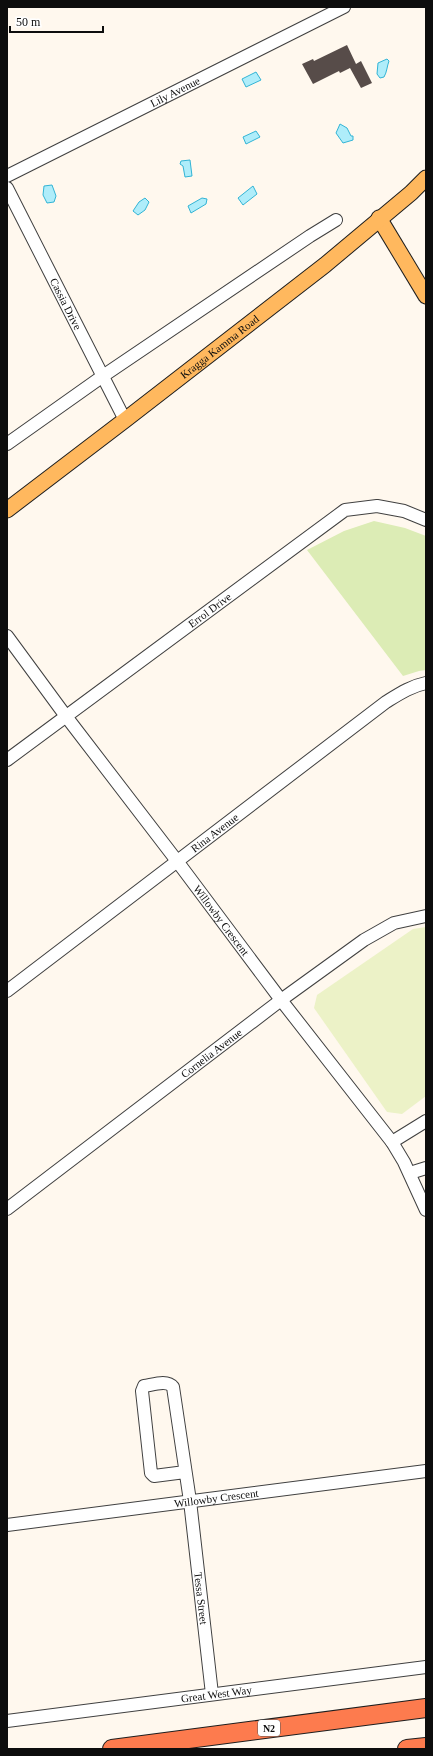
<svg xmlns="http://www.w3.org/2000/svg" width="433" height="1756" font-family="'Times New Roman',serif">
<style>
.green{fill:#dcecb5}
.pitch{fill:#ecf2c7}
.water{fill:#afedfa;stroke:#32b4d5}
.building{fill:#574c49}
.lines{fill:none;stroke-linecap:round;stroke-linejoin:round}
.minor-casing{stroke:#404040;stroke-width:14}
.major-casing{stroke:#1e1e1e;stroke-width:17}
.highway-casing{stroke:#1e1e1e;stroke-width:20}
.minor{stroke:#fff;stroke-width:12}
.major{stroke:#ffb85e;stroke-width:15}
.highway{stroke:#fd7b4e;stroke-width:18}
.labels{text-anchor:middle;stroke-width:4;stroke-linejoin:round;paint-order:stroke}
.shield{fill:#fff;stroke:#565656;stroke-width:1}
.shield-label{font-size:10px;font-weight:bold;fill:#0d0d0d}
.street-label{font-size:11px;fill:#0d0d0d;stroke:#fff}
</style>
<rect width="100%" height="100%" fill="#fff8ee"/>
<polygon class="green" points="374,521 405,528 426,536 426,670 419,671 403,676 307,550 344,531"/>
<polygon class="pitch" points="426,927 426,1096 402,1114 387,1112 314,1008 317,995 413,929"/>
<g class="water">
<path d="M 387,59 L 389,61 C 387,66 387,72 384,77 L 380,78 L 377,74 L 378,63 Z"/>
<polygon points="256,72 261,80 246,87 242,79"/>
<polygon points="340,124 347,128 351,136 353,136 353,140 343,143 336,133"/>
<polygon points="256,131 260,137 246,144 243,137"/>
<polygon points="190,160 192,176 185,177 183,166 180,164 181,161"/>
<polygon points="52,185 56,196 54,202 47,203 43,195 44,186"/>
<polygon points="253,186 257,194 243,205 238,198"/>
<polygon points="145,198 149,202 145,210 138,215 133,211 139,202"/>
<polygon points="202,198 207,199 206,204 191,213 188,206"/>
</g>
<polygon class="building" points="347,45 356,64 361,61 372,83 361,88 350,68 340,73 339,71 313,84 302,64 313,59 314,61"/>
<g class="lines">
<g class="minor-casing">
<g id="minor">
<path id="s1" d="M 7,176 L 344,7"/>
<path id="s2" d="M 7,188 L 125,420"/>
<polyline points="7,444 103,376 310,236 336,220"/>
<path id="s3" d="M 7,636 L 65,715 L 177,861 L 281,1000 L 392,1142 L 404,1162 L 426,1210"/>
<path id="s4" d="M 7,760 L 345,510 L 377,506 L 404,511 L 426,520"/>
<path id="s5" d="M 7,991 L 386,702 C 399,694 411,686 426,683"/>
<polyline points="392,1142 426,1121"/>
<polyline points="410,1173 426,1168"/>
<path id="s6" d="M 7,1209 L 281,1000 L 364,940 L 394,923 L 426,916"/>
<path id="s7" d="M 185,1472 L 154,1476 L 151,1473 L 142,1391 L 144,1386 C 152,1385 167,1379 173,1387 L 190,1501 L 212,1694"/>
<path id="s8" d="M 7,1525 L 426,1471"/>
<path id="s9" d="M 7,1721 L 426,1667"/>
</g>
</g>
<g class="major-casing">
<g id="major">
<polyline points="379,218 426,296"/>
<path id="s10" d="M 7,510 L 125,420 L 325,265 L 411,193 L 426,178"/>
</g>
</g>
<g class="highway-casing">
<g id="highway">
<polyline points="112,1749 426,1708"/>
<polyline points="407,1749 426,1747"/>
</g>
</g>
<use href="#minor" class="minor"/>
<use href="#major" class="major"/>
<use href="#highway" class="highway"/>
</g>
<g class="labels">
<rect class="shield" x="258" y="1720" width="22" height="16" rx="3"/>
<g class="shield-label">
<text x="269" y="1732">N2</text>
</g>
<g class="street-label">
<text dy="4" stroke="none"><textPath href="#s1" startOffset="188">Lily Avenue</textPath></text>
<text dy="4" stroke="none"><textPath href="#s2" startOffset="130">Cassia Drive</textPath></text>
<text dy="4" stroke="none"><textPath href="#s10" startOffset="268">Kragga Kamma Road</textPath></text>
<text dy="4" stroke="none"><textPath href="#s4" startOffset="252">Errol Drive</textPath></text>
<text dy="4" stroke="none"><textPath href="#s5" startOffset="261">Rina Avenue</textPath></text>
<text dy="4" stroke="none"><textPath href="#s3" startOffset="356">Willowby Crescent</textPath></text>
<text dy="4" stroke="none"><textPath href="#s6" startOffset="257">Cornelia Avenue</textPath></text>
<text dy="4" stroke="none"><textPath href="#s8" startOffset="211">Willowby Crescent</textPath></text>
<text dy="4" stroke="none"><textPath href="#s7" startOffset="367">Tessa Street</textPath></text>
<text dy="4" stroke="none"><textPath href="#s9" startOffset="211">Great West Way</textPath></text>
</g>
</g>
<rect width="433" height="1756" fill="none" stroke="#0d0d0d" stroke-width="16"/>
<path d="M10 26v6h93v-6" fill="none" stroke="#0d0d0d" stroke-width="2"/>
<text x="16" y="26" font-size="12" fill="#0d0d0d" stroke="#ffffff" stroke-width="3" paint-order="stroke">50 m</text>
</svg>
